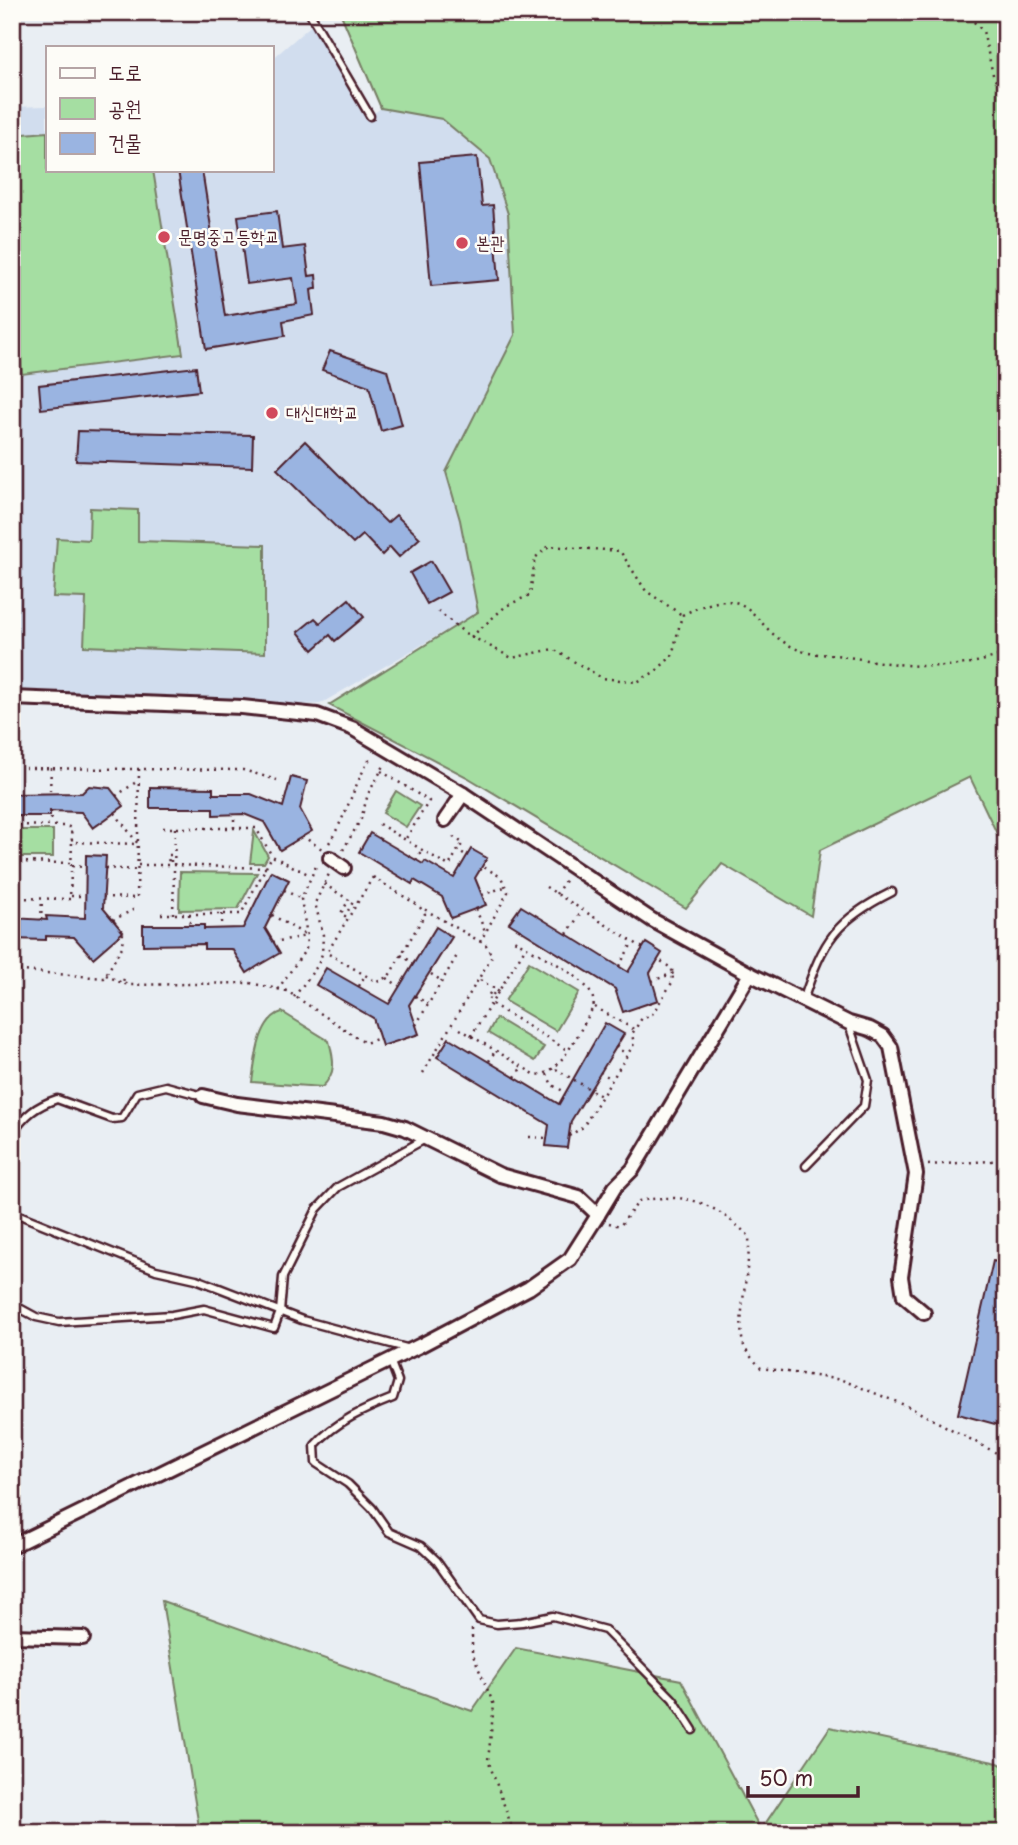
<svg xmlns="http://www.w3.org/2000/svg" width="1018" height="1845" font-family="'Playpen Sans','Poor Story',sans-serif">
<style>
.built{fill:#d1ddee}
.green{fill:#a5dea2;stroke:#787e66;stroke-width:2}
.building{fill:#9ab4e1;stroke:#4a1f2b;stroke-width:2}
.lines{fill:none;stroke-linecap:round;stroke-linejoin:round}
.service-casing{stroke:#4a1f2b;stroke-width:11}
.minor-casing{stroke:#4a1f2b;stroke-width:18}
.path{stroke:#4a1f2b;stroke-width:2.5;stroke-dasharray:2 5;stroke-linecap:butt}
.service{stroke:#fdfcf7;stroke-width:6}
.minor{stroke:#fdfcf7;stroke-width:12}
.poi-dot{fill:#d1495b;stroke:#fdfcf7;stroke-width:2.5}
.labels{text-anchor:middle;stroke-width:5;stroke-linejoin:round;paint-order:stroke}
.poi-label{font-size:18px;fill:#4a1f2b;stroke:#fdfcf7;text-anchor:start}
</style>
<rect width="100%" height="100%" fill="#e9eef3"/>
<filter id="ink" filterUnits="userSpaceOnUse"><feTurbulence type="fractalNoise" baseFrequency=".0143" numOctaves="2"/><feDisplacementMap in="SourceGraphic" scale="14" xChannelSelector="R" yChannelSelector="G"/><feConvolveMatrix kernelMatrix="1 2 1 2 8 2 1 2 1" color-interpolation-filters="sRGB"/></filter>
<g filter="url(#ink)">
<polygon class="built" points="315,22 370,116 381,108 442,119 491,159 508,214 515,335 446,472 459,517 478,612 320,704 242,707 12,698 12,107 47,106 47,170 271,170 271,60"/>
<g class="green">
<polygon points="340,12 1006,12 1006,835 999,838 970,777 820,850 811,916 722,864 686,908 467,777 329,705 478,612 460,520 446,472 515,335 508,214 490,159 442,119 381,108"/>
<polygon points="47,132 47,170 153,170 183,354 22,374 12,291 12,135"/>
<polygon points="90,508 138,510 138,541 265,545 265,653 84,646 86,598 53,597 57,538 89,540"/>
<polygon points="396,791 420,806 406,827 383,813"/>
<rect x="12" y="830" width="41" height="27"/>
<polygon points="254,831 268,856 264,863 250,863"/>
<polygon points="180,872 257,873 238,909 179,910"/>
<polygon points="529,962 579,992 556,1031 505,1001"/>
<path d="M 282,1012 L 329,1041 C 334,1059 337,1073 322,1087 L 252,1082 C 255,1062 258,1019 282,1012 Z"/>
<polygon points="496,1018 544,1047 535,1061 488,1033"/>
<polygon points="162,1601 472,1711 516,1648 681,1680 761,1830 830,1727 998,1763 1006,1767 1006,1833 200,1833"/>
</g>
<g class="building">
<polygon points="477,157 482,206 493,205 499,280 431,286 420,162"/>
<polygon points="178,170 202,170 225,316 297,304 293,278 247,284 238,216 277,211 282,249 305,246 309,276 316,275 317,288 311,290 314,315 283,321 285,336 206,349"/>
<polygon points="330,351 387,370 402,425 381,431 369,386 322,370"/>
<polygon points="196,367 199,391 41,409 39,385"/>
<polygon points="78,431 253,435 252,467 76,461"/>
<polygon points="305,441 387,523 396,515 420,538 399,557 390,547 382,555 363,535 353,544 277,469"/>
<polygon points="431,561 449,592 427,604 410,573"/>
<polygon points="349,599 364,617 335,641 330,635 313,650 298,632 315,618 320,623"/>
<polygon points="291,777 307,781 300,809 312,831 280,850 264,822 244,814 213,815 213,808 150,808 150,787 213,788 213,794 251,794 283,807"/>
<polygon points="89,786 110,788 124,806 93,828 81,812 50,811 50,816 12,816 12,794 82,793"/>
<polygon points="370,833 423,864 425,861 454,878 471,849 487,858 475,878 486,905 451,918 442,897 414,880 412,884 359,852"/>
<polygon points="86,855 106,856 103,908 123,932 93,958 74,937 46,936 46,940 12,939 12,918 47,920 46,916 85,918"/>
<polygon points="271,871 289,880 265,928 280,953 261,964 247,973 232,949 204,949 204,944 143,945 143,925 204,925 204,929 243,928"/>
<polygon points="521,906 628,972 646,943 662,953 650,973 658,1000 623,1012 615,989 509,923"/>
<polygon points="436,927 452,937 409,1005 419,1034 382,1046 373,1018 316,985 326,968 389,1004"/>
<polygon points="605,1023 624,1034 571,1121 567,1148 546,1146 549,1125 437,1057 449,1038 559,1104"/>
<polygon points="993,1261 1006,1264 1006,1427 958,1414"/>
</g>
<g class="lines">
<g class="service-casing">
<g id="service">
<polyline points="309,12 370,116"/>
<path d="M 804,998 C 823,940 836,920 892,892"/>
<path d="M 12,1134 C 25,1115 36,1106 57,1099 L 112,1119 L 122,1118 L 137,1093 L 166,1086 L 203,1096"/>
<polyline points="806,1166 864,1106 868,1080 849,1025"/>
<polyline points="12,1212 156,1270 196,1279 302,1320 410,1349"/>
<polyline points="12,1304 36,1317 59,1322 172,1315 204,1309 274,1328 280,1312 283,1277 317,1209 338,1187 427,1138"/>
<path d="M 390,1360 L 398,1381 L 393,1398 C 365,1409 335,1422 315,1445 L 316,1463 L 348,1484 L 372,1508 L 389,1532 L 421,1546 L 437,1561 L 479,1620 L 497,1624 L 522,1622 L 553,1616 L 605,1630 L 673,1699 L 693,1730"/>
</g>
</g>
<g class="minor-casing">
<g id="minor">
<polyline points="12,698 242,707 317,715 352,728 463,794 652,920 750,974 849,1023 870,1029 883,1036 891,1047 916,1174 901,1277 904,1296 924,1313"/>
<polyline points="445,820 463,794"/>
<polyline points="330,858 344,868"/>
<polyline points="203,1096 237,1104 384,1122 405,1128 500,1175 579,1197 598,1215 615,1187 633,1169 750,974"/>
<polyline points="12,1546 421,1345 529,1288 570,1259 598,1215"/>
<polyline points="12,1636 83,1638"/>
</g>
</g>
<g class="path">
<polyline points="964,12 983,31 994,79 1006,90"/>
<polyline points="438,611 465,633 512,658 553,649 602,678 637,682 656,671 672,656 682,615"/>
<path d="M 682,615 C 763,575 743,632 805,652 C 816,655 831,654 842,656 C 898,665 951,675 1006,653"/>
<polyline points="471,637 506,606 530,595 535,558 549,546 620,551 646,591 682,615"/>
<polyline points="25,768 243,770 277,780"/>
<polyline points="381,771 429,801 405,840"/>
<polyline points="50,791 51,768"/>
<polyline points="116,796 139,780"/>
<polyline points="51,811 51,825"/>
<polyline points="115,813 138,844"/>
<polyline points="379,824 449,866 458,850 467,856"/>
<polyline points="12,825 67,826 71,828 72,842"/>
<polyline points="163,828 256,828 272,856"/>
<polyline points="234,828 234,814"/>
<polyline points="302,836 322,849"/>
<polyline points="453,837 463,843 458,850"/>
<path d="M 329,843 C 347,815 353,786 371,757"/>
<polyline points="343,850 361,819 368,794 385,764"/>
<polyline points="416,860 421,851"/>
<polyline points="12,862 71,863"/>
<polyline points="138,865 169,865 168,855 171,855 171,865 266,868"/>
<polyline points="72,866 86,867"/>
<polyline points="105,868 137,870"/>
<polygon points="373,877 419,906 425,914 389,976 377,982 327,953"/>
<polyline points="324,884 349,900 341,913 345,916 353,902 356,904"/>
<polyline points="546,887 643,948"/>
<polyline points="284,890 301,899"/>
<polyline points="556,894 566,879"/>
<polyline points="482,895 507,886"/>
<polyline points="71,896 85,896"/>
<polyline points="103,897 137,898 139,769"/>
<polyline points="12,898 70,899 72,842 138,844"/>
<polyline points="476,909 485,932"/>
<polyline points="161,914 241,914 272,856 310,875"/>
<polyline points="173,914 175,828"/>
<polyline points="189,914 190,925"/>
<polyline points="222,914 222,929"/>
<polyline points="272,915 307,936"/>
<polyline points="41,920 42,899"/>
<polyline points="113,920 137,908"/>
<polyline points="567,934 582,911"/>
<polyline points="273,942 307,936"/>
<polyline points="480,942 508,892 501,877 482,866"/>
<polyline points="401,955 415,964"/>
<polyline points="12,957 13,957"/>
<polyline points="619,966 633,942"/>
<polyline points="12,970 104,978 122,947 123,932"/>
<polyline points="431,974 442,981"/>
<polyline points="106,975 122,983"/>
<polyline points="387,978 399,986"/>
<polyline points="124,979 122,983 129,985 250,983 278,989 306,949 307,936 301,899 317,864"/>
<polyline points="480,980 493,988 487,998 490,999 496,990 499,992"/>
<polyline points="652,981 674,973"/>
<polyline points="359,986 364,977"/>
<polyline points="278,989 287,991 365,1043 380,1038"/>
<polyline points="415,996 428,1004"/>
<polyline points="294,997 318,965 322,954 323,935 315,903 329,874"/>
<polyline points="492,1004 567,1050"/>
<polyline points="595,1007 635,1030"/>
<polyline points="416,1025 458,954"/>
<path d="M 460,1029 L 534,1074 C 558,1081 581,1027 593,1008 C 601,981 535,953 514,940"/>
<polyline points="471,1036 526,947"/>
<polyline points="615,1047 627,1054"/>
<polyline points="489,1061 495,1051"/>
<polyline points="556,1069 601,1096"/>
<polyline points="600,1072 612,1079"/>
<polyline points="423,1073 492,956 486,945 424,909"/>
<polyline points="547,1074 552,1085 565,1092"/>
<polyline points="515,1077 521,1068"/>
<polyline points="569,1136 583,1127 634,1044 632,1034 642,1018 651,1016 673,981 672,969 658,959"/>
<polyline points="529,1137 547,1138"/>
<polyline points="928,1165 1006,1160"/>
<path d="M 609,1223 L 620,1226 L 639,1201 C 689,1192 712,1202 749,1236 C 751,1265 735,1323 744,1346 C 747,1354 756,1362 761,1368 L 842,1380 L 907,1406 L 1006,1458"/>
<polyline points="472,1629 472,1653 494,1705 488,1760 514,1833"/>
</g>
<use href="#service" class="service"/>
<use href="#minor" class="minor"/>
</g>
</g>
<g class="poi-dot">
<circle cx="164" cy="237" r="7"/>
<circle cx="462" cy="243" r="7"/>
<circle cx="272" cy="413" r="7"/>
</g>
<g class="labels">
<g class="poi-label">
<text x="178" y="243">문명중고등학교</text>
<text x="476" y="249">본관</text>
<text x="286" y="419">대신대학교</text>
</g>
</g>
<rect width="1018" height="1845" fill="none" stroke="#fdfcf7" stroke-width="42"/>
<rect x="21" y="21" width="976" height="1803" fill="none" stroke="#4a1f2b" stroke-width="2.5" filter="url(#ink)"/>
<rect x="46" y="46" width="228" height="126" fill="#fdfcf7" stroke="#b5a4a5" stroke-width="2"/>
<rect x="60" y="68" width="35" height="10" fill="#fdfcf7" stroke="#b5a4a5" stroke-width="2"/>
<text x="108" y="80" font-size="21" fill="#4a1f2b">도로</text>
<rect x="60" y="98" width="35" height="21" fill="#a5dea2" stroke="#b5a4a5" stroke-width="2"/>
<text x="108" y="116" font-size="21" fill="#4a1f2b">공원</text>
<rect x="60" y="133" width="35" height="21" fill="#9ab4e1" stroke="#b5a4a5" stroke-width="2"/>
<text x="108" y="150" font-size="21" fill="#4a1f2b">건물</text>
<path d="M748 1786v10h110v-10" fill="none" stroke="#4a1f2b" stroke-width="3.5"/>
<text x="759" y="1786" font-size="21" fill="#4a1f2b" stroke="#fdfcf7" stroke-width="5" paint-order="stroke">50 m</text>
</svg>
